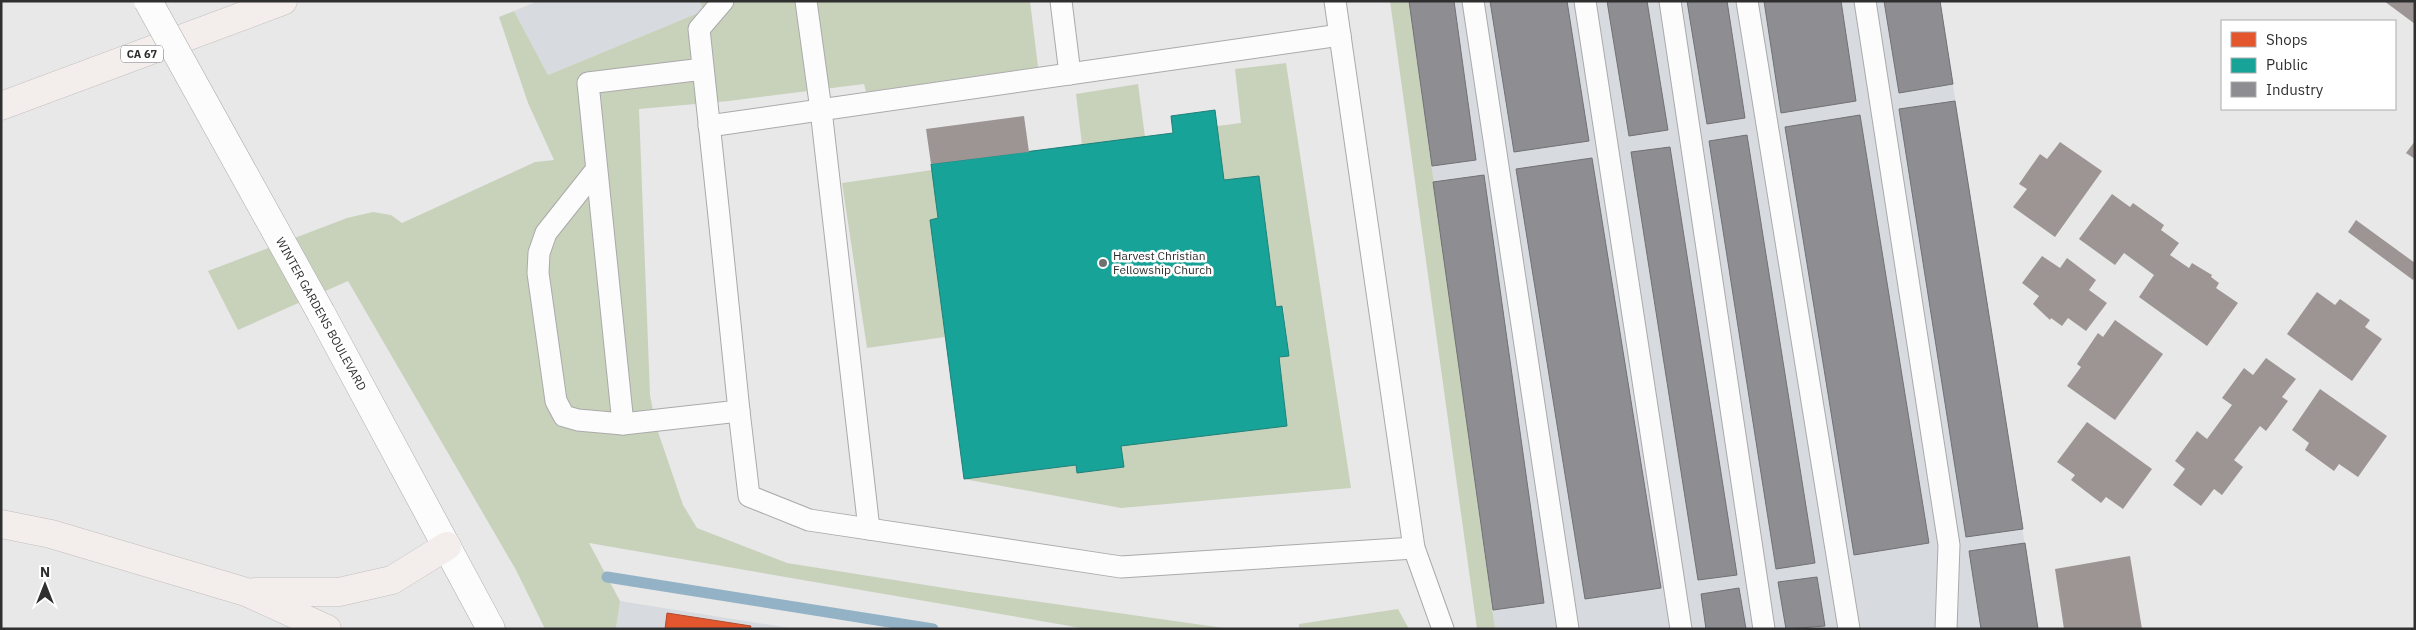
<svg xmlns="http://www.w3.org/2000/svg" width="2416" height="630" font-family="'IBM Plex Sans',sans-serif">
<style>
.built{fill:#d7dadf}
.green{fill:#c8d2bb}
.shops{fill:#e4572e;stroke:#ae4b2f}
.public{fill:#17a398;stroke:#1e8079}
.industry{fill:#8d8d92;stroke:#717175}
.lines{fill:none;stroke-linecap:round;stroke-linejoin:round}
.stream{stroke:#93b2c5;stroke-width:11}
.building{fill:#9d9594}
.service-casing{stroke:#aaaaab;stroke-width:23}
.secondary-casing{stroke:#aaaaab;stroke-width:29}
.motorway-casing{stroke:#c4bebe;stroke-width:29}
.service{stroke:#fcfcfc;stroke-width:21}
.secondary{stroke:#fcfcfc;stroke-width:28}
.motorway{stroke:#f3edec;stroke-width:28}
.secondary-bridge-casing{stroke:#aaaaab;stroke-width:29;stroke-linecap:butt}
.secondary-bridge{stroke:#fcfcfc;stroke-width:28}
.poi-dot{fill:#707071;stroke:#fff;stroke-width:2}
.labels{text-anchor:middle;stroke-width:5;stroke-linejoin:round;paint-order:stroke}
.shield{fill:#fff;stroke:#6d6d6e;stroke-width:1}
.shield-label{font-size:11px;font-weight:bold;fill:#2f2f30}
.poi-label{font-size:12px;fill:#2f2f30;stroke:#fff;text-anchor:start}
.street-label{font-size:12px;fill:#2f2f30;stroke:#fff}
</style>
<rect width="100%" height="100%" fill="#e8e8e9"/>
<g class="built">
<polygon points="538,1 700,1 703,11 548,75 514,11"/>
<polygon points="1409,1 1940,1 2038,629 1495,629"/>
<polygon points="620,601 796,629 616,629"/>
</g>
<g class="green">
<polygon points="700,1 1030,1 1038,67 866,92 864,84 729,101 639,109 650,395 656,426 683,505 697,528 787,563 970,592 1231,629 1087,629 589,543 620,601 616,629 545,629 516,570 348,281 238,330 208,271 347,218 373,212 391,215 402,223 535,162 554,160 528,103 499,17 514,11 548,75 703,11"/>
<polygon points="1390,1 1409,1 1495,629 1477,629"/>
<polygon points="1286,63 1351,488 1121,508 964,479 1076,465 1078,473 1123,467 1121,446 1287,425 1279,357 1289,355 1283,306 1276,307 1259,176 1224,180 1217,126 1241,123 1235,69"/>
<polygon points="1138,84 1145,137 1082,145 1076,94"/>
<polygon points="932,170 938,218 930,220 945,337 867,348 842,183"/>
<polygon points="1398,609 1409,629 1299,629 1299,624"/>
</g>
<polygon class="shops" points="667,613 751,626 750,629 665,629"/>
<polygon class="public" points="1215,110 1224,180 1259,176 1276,307 1282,306 1289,356 1279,357 1287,426 1121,446 1124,467 1077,473 1076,465 964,479 930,220 938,218 931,164 1173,133 1171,116"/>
<g class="industry">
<polygon points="1409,1 1454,1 1476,160 1432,166"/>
<polygon points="1490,1 1567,1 1589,141 1514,152"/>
<polygon points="1607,1 1647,1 1668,130 1629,136"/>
<polygon points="1687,1 1727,1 1745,118 1707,124"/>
<polygon points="1764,1 1841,1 1856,101 1781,113"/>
<polygon points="1884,1 1940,1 1953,84 1899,93"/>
<polygon points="1955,101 2023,529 1966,537 1899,109"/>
<polygon points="1860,115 1929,543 1854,555 1785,127"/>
<polygon points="1747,135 1815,563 1776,569 1709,141"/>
<polygon points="1670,147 1737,575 1698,580 1631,152"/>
<polygon points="1592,158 1661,588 1585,599 1516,169"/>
<polygon points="1484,175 1544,603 1493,610 1433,182"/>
<polygon points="2025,543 2038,629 1981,629 1969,551"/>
<polygon points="1817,577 1825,626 1786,629 1778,582"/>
<polygon points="1739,588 1746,629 1706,629 1701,594"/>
</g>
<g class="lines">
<polyline class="stream" points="607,577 933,629"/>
</g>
<g class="building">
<polygon points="2384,1 2415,1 2415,24"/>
<polygon points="1024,116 1029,152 931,164 926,129"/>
<polygon points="2415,141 2415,159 2406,153"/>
<polygon points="2060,142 2102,171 2055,237 2013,207 2027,189 2019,184 2040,154 2047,159"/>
<polygon points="2112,194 2130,207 2133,203 2164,225 2161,230 2179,243 2170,255 2189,268 2192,263 2212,275 2211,277 2219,283 2216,288 2238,303 2207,346 2139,297 2154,275 2124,253 2115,265 2079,239"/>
<polygon points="2356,220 2415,263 2415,277 2413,280 2348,232"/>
<polygon points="2042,256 2060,268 2067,258 2096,280 2089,290 2107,303 2086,331 2068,318 2062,326 2051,318 2050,320 2033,304 2039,296 2022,283"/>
<polygon points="2317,292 2335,305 2340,299 2370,320 2365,327 2382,339 2352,381 2287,334"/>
<polygon points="2115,320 2163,354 2115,420 2067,386 2081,367 2077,364 2098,333 2103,337"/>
<polygon points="2266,358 2296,379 2282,397 2288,401 2266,431 2260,426 2234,460 2243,467 2222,495 2214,489 2201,506 2173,485 2185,469 2175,461 2197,431 2207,439 2232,405 2222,398 2244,368 2253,375"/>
<polygon points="2320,389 2387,436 2358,477 2339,464 2334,471 2305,450 2309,443 2292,430"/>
<polygon points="2087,422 2152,469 2123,509 2106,497 2101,503 2071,480 2075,475 2057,462"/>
<polygon points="2130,556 2142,629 2064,629 2055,569"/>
</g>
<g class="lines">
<g class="service-casing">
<g id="service">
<polyline points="806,1 821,110 869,529"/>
<polyline points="1061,1 1070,74"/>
<polyline points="1335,1 1414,548 1443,629"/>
<polyline points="1473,1 1568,629"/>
<polyline points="1585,1 1681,629"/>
<polyline points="1670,1 1764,629"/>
<polyline points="1747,1 1849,629"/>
<polyline points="1865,1 1949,545 1946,629"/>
<path d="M 703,69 L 588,83 L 623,424 L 739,411 C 726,284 713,156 699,29 L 723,1"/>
<polyline points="709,126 1340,35"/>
<polyline points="596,170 546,233 539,253 538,273 556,401 564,416 578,420 623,424"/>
<polyline points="739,411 749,496 809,520 1121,567 1414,548"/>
</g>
</g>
<g class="secondary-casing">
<polyline id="secondary" points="321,313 491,629"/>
</g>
<g class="motorway-casing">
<g id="motorway">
<polyline points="1,106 283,1"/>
<polyline points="1,524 51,534 246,592 327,629"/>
<polyline points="255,592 339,592 392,580 447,546"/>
</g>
</g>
<use href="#service" class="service"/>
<use href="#secondary" class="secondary"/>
<use href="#motorway" class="motorway"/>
<g class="secondary-bridge-casing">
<polyline id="secondary-bridge" points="148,1 321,313"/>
</g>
<use href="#secondary-bridge" class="secondary-bridge"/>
</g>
<circle class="poi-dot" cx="1103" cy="263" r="5"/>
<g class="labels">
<rect class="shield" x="121" y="45.5" width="42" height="17" rx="4"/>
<g class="shield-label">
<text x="142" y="58">CA 67</text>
</g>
<g class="poi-label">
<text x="1113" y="260">Harvest Christian<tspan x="1113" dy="14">Fellowship Church</tspan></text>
</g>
<g class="street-label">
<text transform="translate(321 314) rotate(61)" y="4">WINTER GARDENS BOULEVARD</text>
</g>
</g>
<rect width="2416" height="630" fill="none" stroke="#2f2f30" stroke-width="5"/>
<rect x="2221" y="20" width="175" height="90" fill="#ffffff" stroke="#acacac"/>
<rect x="2231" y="32" width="25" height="15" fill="#e4572e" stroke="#acacac"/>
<text x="2266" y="45" font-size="15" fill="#2f2f30">Shops</text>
<rect x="2231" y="58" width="25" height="15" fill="#17a398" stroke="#acacac"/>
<text x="2266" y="70" font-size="15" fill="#2f2f30">Public</text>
<rect x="2231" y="82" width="25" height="15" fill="#8d8d92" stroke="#acacac"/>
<text x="2266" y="95" font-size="15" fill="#2f2f30">Industry</text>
<g transform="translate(45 585)" stroke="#ffffff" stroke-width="4" paint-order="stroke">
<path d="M0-4L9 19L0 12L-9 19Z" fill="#2f2f30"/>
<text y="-8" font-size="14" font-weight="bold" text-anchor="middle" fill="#2f2f30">N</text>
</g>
</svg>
